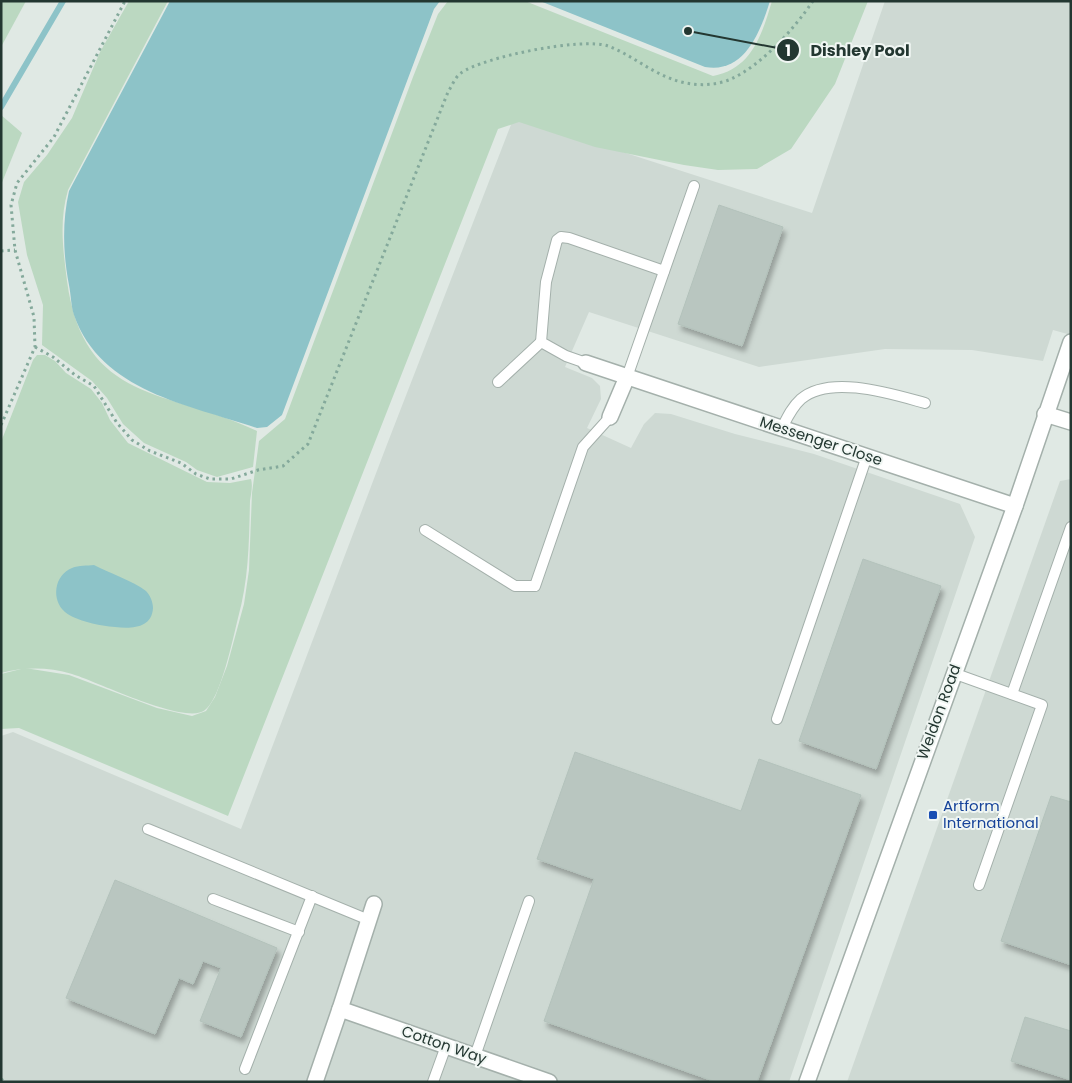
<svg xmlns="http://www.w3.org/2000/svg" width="1072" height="1083" font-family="Poppins,sans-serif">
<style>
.built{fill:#ced9d3}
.green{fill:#bbd8c1}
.water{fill:#8dc3c8}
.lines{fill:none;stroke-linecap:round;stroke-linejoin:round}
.stream{stroke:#8dc3c8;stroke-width:6}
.building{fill:#b9c6c0;stroke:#b3c2bb;filter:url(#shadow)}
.service-casing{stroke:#a4b0ab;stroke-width:12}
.minor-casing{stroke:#a4b0ab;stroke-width:18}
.path{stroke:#84a99b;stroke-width:3;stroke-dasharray:2.5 4;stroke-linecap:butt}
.service{stroke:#fff;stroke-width:10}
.minor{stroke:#fff;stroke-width:15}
.transit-dot{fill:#1a4fb4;stroke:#f0f6f3;stroke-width:2}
.labels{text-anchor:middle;stroke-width:4;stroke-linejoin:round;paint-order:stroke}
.street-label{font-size:15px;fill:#233731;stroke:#f0f6f3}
.transit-label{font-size:15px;fill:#164399;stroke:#f0f6f3;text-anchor:start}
.leader{fill:none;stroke:#233731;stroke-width:2}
.callout-dot{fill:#233731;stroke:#f0f6f3;stroke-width:2}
.mark-label{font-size:15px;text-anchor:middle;font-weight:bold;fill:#fff}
.callout-label{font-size:16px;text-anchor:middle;font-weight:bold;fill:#233731;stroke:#f0f6f3;stroke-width:4;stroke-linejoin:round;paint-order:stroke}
</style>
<defs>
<filter id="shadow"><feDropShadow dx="3" dy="5.5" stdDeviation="2.5" flood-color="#0004"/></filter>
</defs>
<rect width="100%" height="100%" fill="#e0e9e4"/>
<g class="built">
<polygon points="885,1 1071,1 1071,335 1053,330 1043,361 972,350 885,349 759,367 589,312 565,367 592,378 600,386 601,399 587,428 631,448 644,424 655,413 671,414 735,434 814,454 960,504 975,537 789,1082 1,1082 1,736 13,732 241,829 386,447 514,117 812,213"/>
<polygon points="1071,479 1071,1082 847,1082 1060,481"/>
</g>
<g class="green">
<polygon points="1,1 26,1 1,47"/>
<path d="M 129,1 L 168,1 L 68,190 C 59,221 63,249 67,281 C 84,405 168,388 257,431 L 253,467 L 217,477 L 197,470 L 186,462 L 144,443 L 123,424 L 107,398 L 92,381 L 42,345 L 43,305 L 27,255 L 18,202 L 24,182 L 47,155 L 72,118 L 100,52 Z"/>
<path d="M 448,1 L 525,1 L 713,76 C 752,69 762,34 772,1 L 868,1 L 835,84 L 791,149 L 757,169 L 718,170 L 684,165 L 595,147 L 519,122 L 498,129 L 228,816 L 19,728 L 1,729 L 1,674 L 25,668 L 69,675 L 157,708 L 192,716 L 206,711 L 215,697 L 227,666 L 244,604 L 249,570 L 252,493 L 259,441 L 285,419 L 413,77 L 438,14 Z"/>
<polygon points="1,115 22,133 1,185"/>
<path d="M 37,355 L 45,355 L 55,361 L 66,373 L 91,389 L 102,403 L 110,420 L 128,443 L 207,482 L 230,483 L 251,479 C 253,486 251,494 250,501 C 249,541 249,579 238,618 C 233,638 221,698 205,710 C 186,726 96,681 72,674 C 48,667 25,667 1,673 L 1,442 L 33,360 Z"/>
</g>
<g class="water">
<path d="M 170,1 L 440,1 L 434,9 L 282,415 L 267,427 L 257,428 C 190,405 101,392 74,315 C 71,306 71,295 69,285 C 63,254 62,222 69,191 Z"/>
<path d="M 540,1 L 770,1 C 760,33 744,74 705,67 Z"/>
<path d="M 94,565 C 109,573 133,581 146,591 C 150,595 153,602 153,608 C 152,628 132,629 115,627 C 101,626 76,621 65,612 C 51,600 54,575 72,568 C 79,565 87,566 94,565 Z"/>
</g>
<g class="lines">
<polyline class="stream" points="1,107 63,1"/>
</g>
<g class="building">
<polygon points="719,205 783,227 742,346 678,324"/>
<polygon points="863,559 941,586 876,769 799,741"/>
<polygon points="575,752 741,811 759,759 861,795 757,1082 716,1082 544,1021 594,879 537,859"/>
<polygon points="1051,796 1071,802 1071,965 1001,941"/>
<polygon points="115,880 277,948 241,1037 200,1021 221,968 203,961 193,984 179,978 155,1034 66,998"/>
<polygon points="1025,1017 1071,1031 1071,1080 1011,1061"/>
</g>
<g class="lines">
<g class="service-casing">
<g id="service">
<polyline points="586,363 566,356 541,342 546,282 557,240 561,237 569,238 664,271"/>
<polyline points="627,377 694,186"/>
<polyline points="498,382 541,342"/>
<path d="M 782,428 C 787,418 792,407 801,399 C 830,374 892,394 925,403"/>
<polyline points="425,530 515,586 535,586 583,447 610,417"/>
<polyline points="953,673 1042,705 979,885"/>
<polyline points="1012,694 1071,527"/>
<polyline points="777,719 867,456"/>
<polyline points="148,829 369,920"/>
<polyline points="213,899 299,932"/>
<polyline points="475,1056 529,901"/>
<polyline points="245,1069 312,896"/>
<polyline points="433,1082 446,1046"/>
</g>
</g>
<g class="minor-casing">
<g id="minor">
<polyline points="586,363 1015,506"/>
<polyline points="1045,414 1071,422"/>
<polyline points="610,417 627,377"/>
<polyline points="340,1009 374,904"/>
<polyline points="315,1082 340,1009 549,1082"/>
<polyline points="807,1082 1015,506 1071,342"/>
</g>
</g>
<g class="path">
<polyline points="1,251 15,250"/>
<path d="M 35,347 L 53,357 L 75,375 L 94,386 L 117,423 L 132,440 L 150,451 L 181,463 L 196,474 L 210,479 L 231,479 L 258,470 L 283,466 L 308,444 L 448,92 C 452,86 455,77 461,73 C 483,57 582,37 608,46 C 630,54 649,71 672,79 C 690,86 713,87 731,79 C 762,65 794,29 813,1"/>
<polyline points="1,425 35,347 34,317 15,250 11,205 17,183 54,137 125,1"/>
<polyline points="1,1079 5,1082"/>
</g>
<use href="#service" class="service"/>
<use href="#minor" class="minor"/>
</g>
<rect class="transit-dot" x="928" y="810" width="10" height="10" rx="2.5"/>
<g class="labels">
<g class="street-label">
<text transform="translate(821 441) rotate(18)" y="5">Messenger Close</text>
<text transform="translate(939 712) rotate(-70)" y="5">Weldon Road</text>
<text transform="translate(444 1045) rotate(19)" y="5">Cotton Way</text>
</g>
<g class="transit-label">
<text x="943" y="811">Artform<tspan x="943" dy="17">International</tspan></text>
</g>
</g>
<path class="leader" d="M688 31L788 50"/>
<g class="callout-dot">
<circle cx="688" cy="31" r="5"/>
<circle cx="788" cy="50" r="12"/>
</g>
<g class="mark-label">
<text x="788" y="56">1</text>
</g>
<g class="callout-label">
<text x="860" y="56">Dishley Pool</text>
</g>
<rect width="1072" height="1083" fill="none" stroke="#233731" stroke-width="5"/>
</svg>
